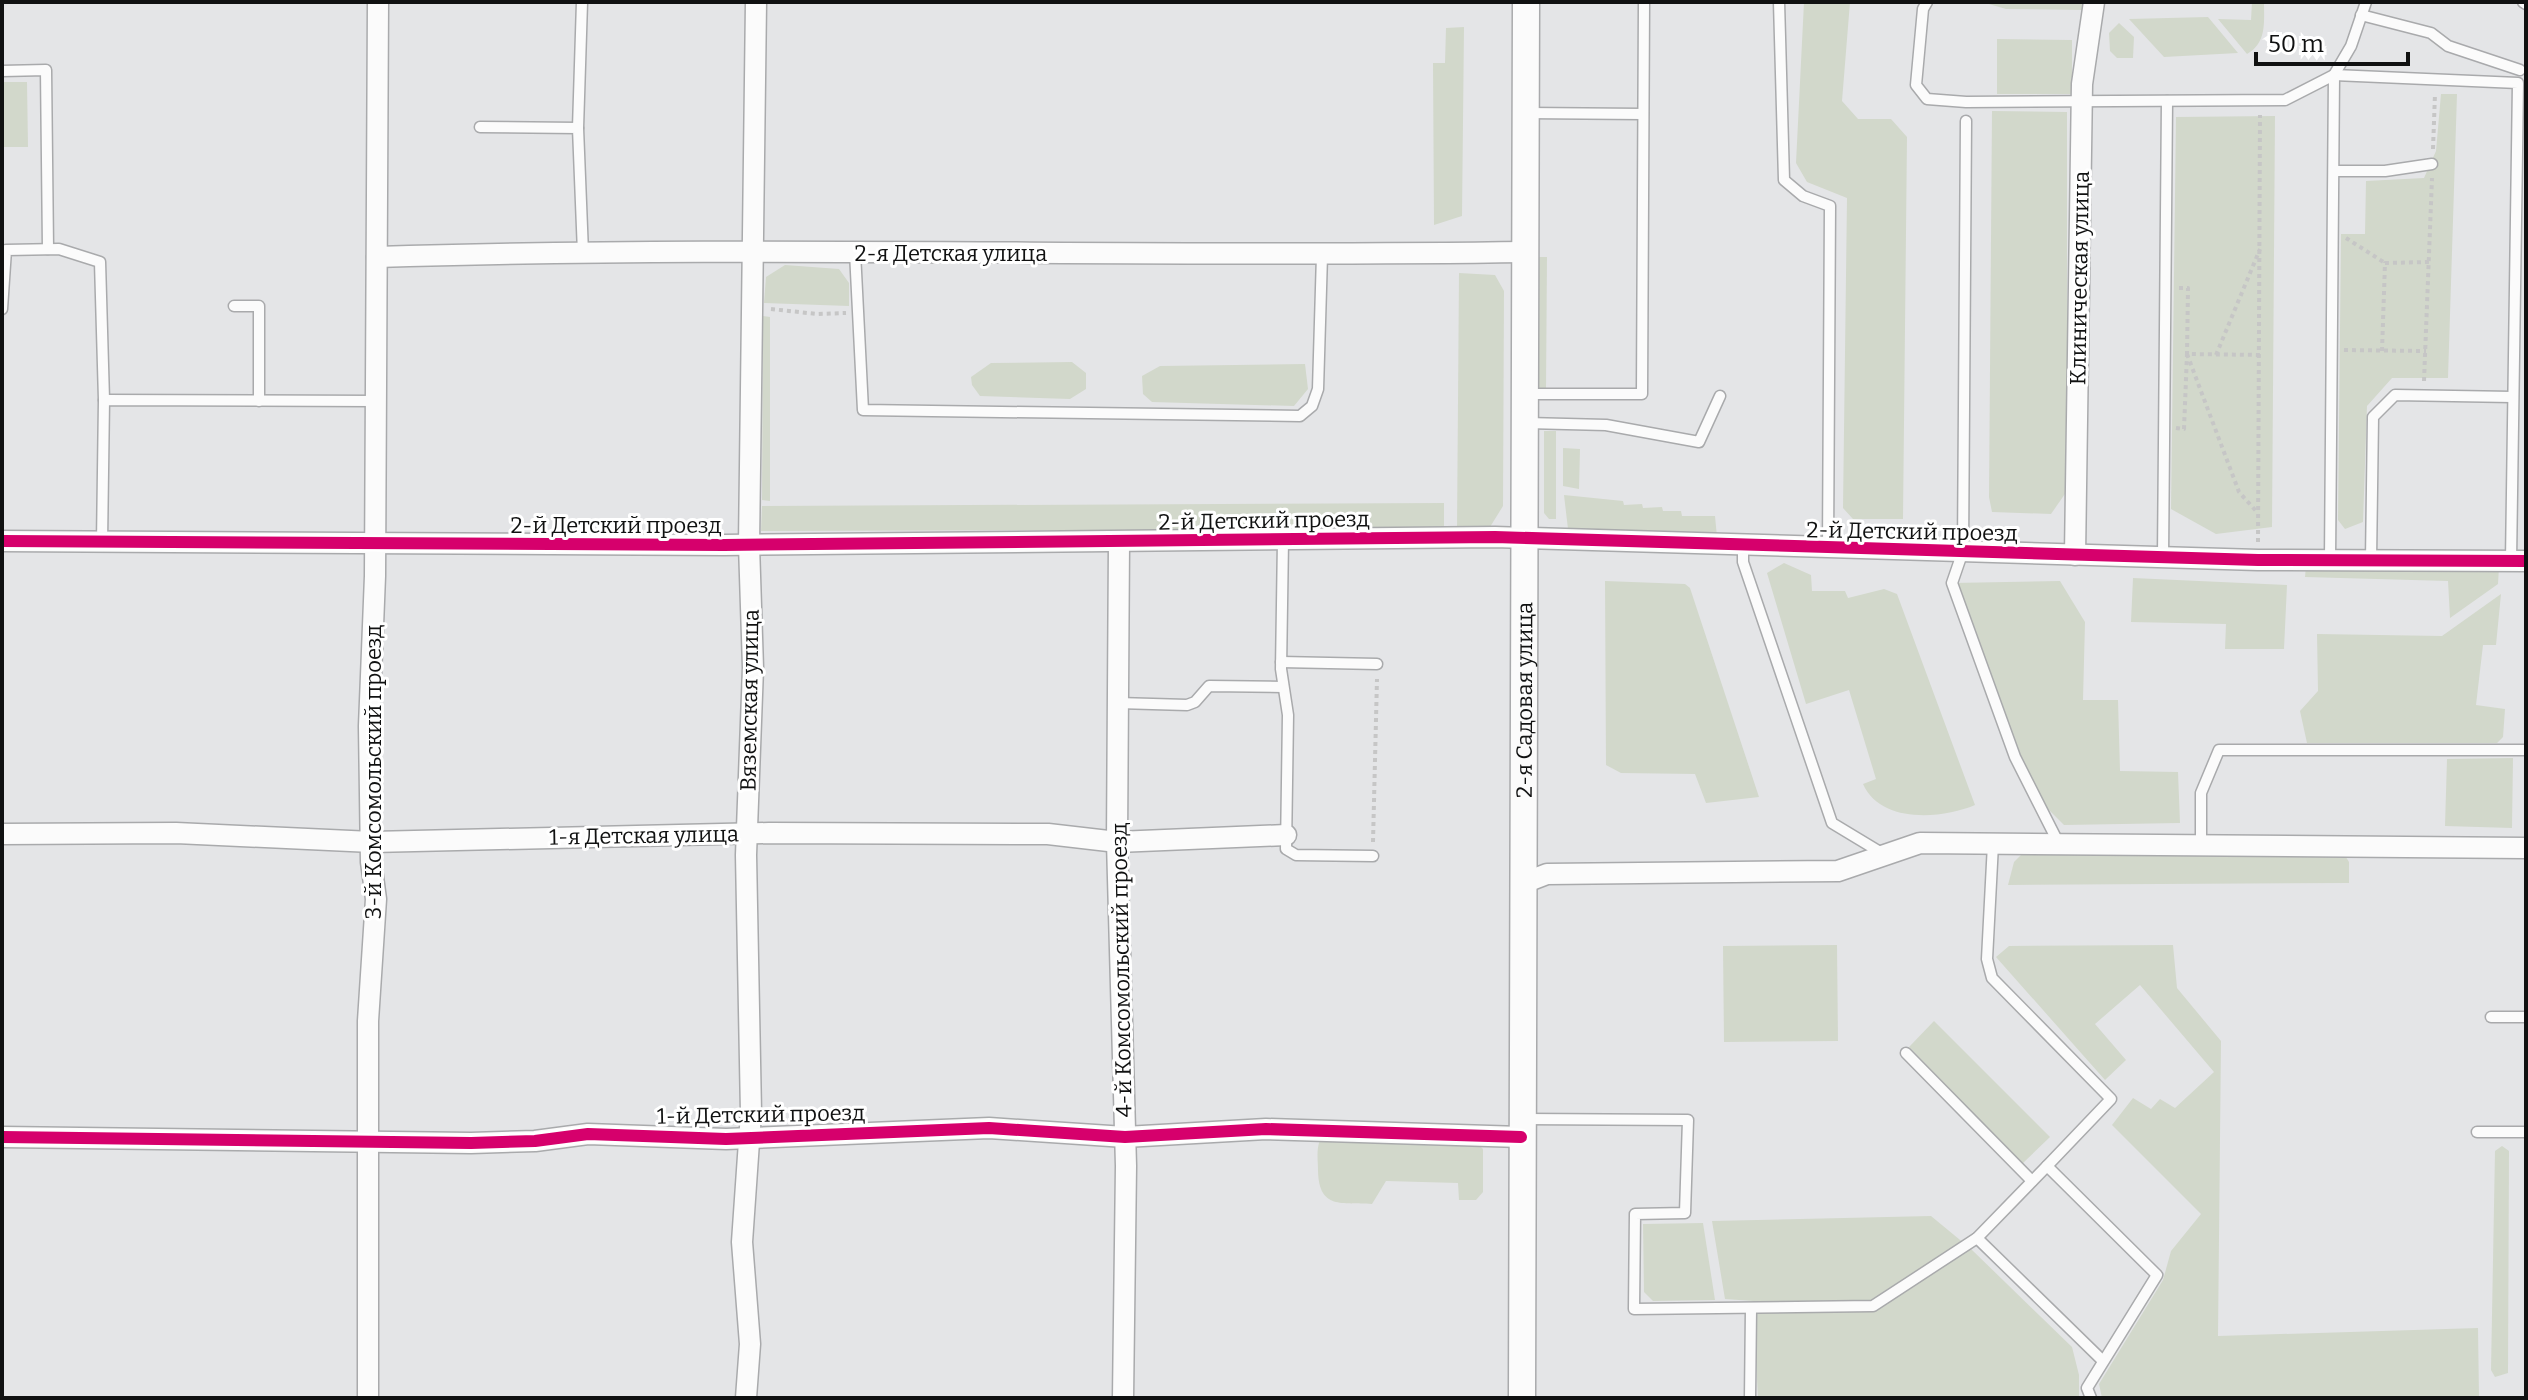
<svg xmlns="http://www.w3.org/2000/svg" width="2528" height="1400" font-family="Bitter,serif">
<style>
.green{fill:#d2d8cb}
.lines{fill:none;stroke-linecap:round;stroke-linejoin:round}
.service-casing{stroke:#a9aaac;stroke-width:13}
.minor-casing{stroke:#a9aaac;stroke-width:23}
.tertiary-casing{stroke:#a9aaac;stroke-width:29}
.path{stroke:#c6c6c6;stroke-width:4;stroke-dasharray:4 4;stroke-linecap:butt}
.service{stroke:#fbfbfb;stroke-width:10}
.minor{stroke:#fbfbfb;stroke-width:20}
.tertiary{stroke:#fbfbfb;stroke-width:26}
.cycleway-casing{stroke:#fff;stroke-width:17}
.cycleway{stroke:#d6006c;stroke-width:12}
.labels{text-anchor:middle;stroke-width:6;stroke-linejoin:round;paint-order:stroke}
.street-label{font-size:22px;fill:#101111;stroke:#fff}
</style>
<rect width="100%" height="100%" fill="#e4e5e7"/>
<g class="green">
<polygon points="1804,2 1850,2 1842,101 1858,119 1891,119 1907,137 1903,519 1853,519 1843,508 1847,198 1807,182 1796,163"/>
<polygon points="1982,2 2083,2 2083,10 2006,9"/>
<path d="M 2252,2 L 2264,2 C 2264,22 2267,43 2247,54 L 2218,19 L 2251,20 Z"/>
<polygon points="2208,17 2238,53 2164,57 2129,19"/>
<polygon points="2119,23 2134,37 2133,58 2117,58 2110,51 2109,33"/>
<polygon points="1464,27 1462,216 1434,225 1433,63 1445,63 1446,28"/>
<polygon points="1997,39 2072,40 2072,94 1997,94"/>
<polygon points="2,82 27,82 28,147 2,147"/>
<polygon points="2441,94 2457,94 2448,378 2392,378 2367,406 2363,522 2345,529 2338,520 2341,234 2365,234 2366,181 2424,178 2436,151"/>
<polygon points="1992,111 2067,112 2067,491 2051,514 1992,512 1989,497"/>
<polygon points="2275,116 2272,527 2216,534 2171,509 2176,117"/>
<polygon points="1536,257 1547,257 1546,388 1535,389"/>
<polygon points="785,265 839,269 849,283 849,306 764,303 766,277"/>
<polygon points="1459,273 1495,275 1504,291 1503,506 1490,527 1457,528"/>
<polygon points="763,316 770,317 770,501 762,500"/>
<polygon points="1072,362 1086,373 1086,389 1070,399 980,396 972,385 971,377 991,363"/>
<polygon points="1305,364 1308,389 1294,406 1152,402 1143,394 1142,376 1160,366"/>
<polygon points="1544,431 1556,431 1556,519 1549,519 1544,513"/>
<polygon points="1563,448 1580,449 1579,489 1563,486"/>
<polygon points="1564,495 1623,501 1624,505 1642,504 1643,508 1662,507 1663,511 1681,511 1682,516 1715,516 1717,537 1568,529"/>
<polygon points="1444,503 1444,529 761,531 762,506"/>
<path d="M 1784,563 L 1811,575 L 1812,591 L 1845,591 L 1848,598 L 1884,589 L 1897,594 L 1975,805 C 1942,819 1881,824 1863,784 L 1876,779 L 1849,690 L 1806,704 L 1767,573 Z"/>
<polygon points="2306,566 2499,567 2498,584 2450,618 2448,581 2305,577"/>
<polygon points="2133,578 2287,585 2284,649 2225,649 2226,624 2131,622"/>
<polygon points="1605,581 1685,584 1690,588 1759,797 1706,803 1695,774 1621,773 1606,765"/>
<polygon points="2060,581 2085,622 2083,700 2118,700 2120,771 2178,772 2180,823 2064,825 2038,799 2016,756 1952,583"/>
<polygon points="2501,594 2496,645 2483,645 2476,705 2505,709 2503,737 2497,743 2307,743 2300,711 2318,691 2317,634 2442,636"/>
<polygon points="2513,758 2512,828 2445,826 2447,759"/>
<polygon points="2022,854 2344,854 2349,862 2349,883 2008,885 2014,862"/>
<polygon points="1837,945 1838,1041 1724,1042 1723,946"/>
<polygon points="2173,945 2177,988 2221,1041 2218,1336 2478,1328 2479,1398 2102,1398 2099,1384 2163,1280 2171,1251 2201,1214 2112,1125 2133,1098 2151,1109 2160,1099 2175,1108 2214,1072 2140,985 2095,1024 2126,1060 2105,1080 1996,957 2009,946"/>
<polygon points="1934,1021 2050,1137 2022,1164 1909,1047"/>
<path d="M 1320,1140 L 1478,1144 L 1483,1149 L 1483,1192 L 1476,1200 L 1459,1200 L 1458,1183 L 1386,1181 L 1372,1204 C 1342,1202 1319,1210 1318,1171 C 1318,1160 1316,1150 1320,1140 Z"/>
<polygon points="2502,1146 2509,1151 2508,1373 2495,1377 2491,1370 2495,1151"/>
<polygon points="1931,1216 1971,1249 2072,1347 2079,1375 2079,1398 1758,1398 1753,1301 1725,1299 1712,1221"/>
<polygon points="1703,1223 1715,1300 1653,1301 1644,1292 1643,1224"/>
</g>
<g class="lines">
<g class="service-casing">
<g id="service">
<polyline points="1779,2 1784,180 1803,196 1830,206 1828,548"/>
<polyline points="1927,2 1923,9 1916,85 1927,99 1966,102 2285,100 2334,75 2518,83 2511,561"/>
<polyline points="2523,2 2526,4"/>
<polyline points="2361,15 2431,33 2448,46 2520,70"/>
<polyline points="2,71 46,70 48,249"/>
<polyline points="1526,113 1643,114"/>
<polyline points="1966,121 1963,551 1952,583 2015,757 2059,844"/>
<polyline points="480,127 578,128 583,253"/>
<polyline points="578,128 582,2"/>
<polyline points="2334,171 2385,171 2432,164"/>
<polyline points="855,252 863,410 1300,416 1312,406 1318,389 1322,255"/>
<polyline points="234,306 259,306 259,401"/>
<polyline points="2,309 6,250 59,249 100,262 104,400"/>
<polyline points="1527,394 1642,394 1644,2"/>
<polyline points="1527,423 1606,425 1699,442 1720,396"/>
<polyline points="1283,540 1281,669 1288,715 1286,849 1296,855 1373,856"/>
<polyline points="102,543 104,400 374,401"/>
<polyline points="1743,546 1743,562 1832,823 1885,855"/>
<polyline points="2163,557 2167,101"/>
<polyline points="2330,560 2334,75 2351,46 2366,2"/>
<polyline points="2371,560 2373,417 2395,395 2512,397"/>
<polyline points="1281,662 1377,664"/>
<polyline points="1118,703 1187,705 1195,702 1209,686 1283,687"/>
<polyline points="1993,844 1987,959 1992,978 2111,1099 2047,1166"/>
<polyline points="2201,845 2201,793 2219,750 2526,750"/>
<polyline points="2491,1017 2526,1017"/>
<polyline points="1906,1053 2032,1181"/>
<polyline points="1523,1119 1688,1120 1685,1213 1635,1214 1634,1309 1873,1306 1977,1238 2047,1166 2157,1275 2087,1388 2091,1398"/>
<polyline points="2477,1132 2526,1132"/>
<polyline points="1977,1238 2102,1360"/>
<polyline points="1750,1398 1751,1309"/>
</g>
</g>
<g class="minor-casing">
<g id="minor">
<path d="M 377,257 C 760,245 1143,258 1526,252"/>
<polyline points="2,541 724,545 1495,537 2258,560 2526,561"/>
<polyline points="1119,542 1117,842 1126,1166 1123,1398"/>
<polyline points="2075,555 2082,84 2094,2"/>
<polyline points="2,834 176,833 372,842 769,833 1048,834 1117,842 1286,835"/>
<polyline points="1521,884 1547,874 1838,871 1920,843 2526,848"/>
<polyline points="2,1137 471,1143 535,1141 588,1134 726,1139 989,1128 1125,1137 1266,1129 1521,1137"/>
<polyline points="368,1398 368,1021 376,899 371,862 369,726 375,576 378,2"/>
<polyline points="746,1398 750,1344 742,1242 751,1113 746,855 753,668 749,545 756,2"/>
</g>
</g>
<g class="tertiary-casing">
<g id="tertiary">
<path id="s1" d="M 1522,1398 L 1526,2"/>
</g>
</g>
<g class="path">
<polyline points="2433,149 2435,94"/>
<polyline points="2346,238 2385,263"/>
<polyline points="2179,288 2188,288 2187,354"/>
<polyline points="771,309 817,314 846,313"/>
<polyline points="2344,350 2426,351"/>
<polyline points="2382,351 2385,263 2429,262"/>
<polyline points="2187,354 2239,492 2257,512"/>
<polyline points="2216,355 2260,249"/>
<polyline points="2424,381 2432,178"/>
<polyline points="2176,428 2184,429 2187,354 2262,355"/>
<polyline points="2258,542 2260,115"/>
<polyline points="1373,842 1377,679"/>
</g>
<use href="#service" class="service"/>
<use href="#minor" class="minor"/>
<use href="#tertiary" class="tertiary"/>
<g class="cycleway-casing">
<g id="cycleway">
<polyline points="2,541 724,545 1495,537 2258,560 2526,561"/>
<polyline points="2,1137 471,1143 535,1141 588,1134 726,1139 989,1128 1125,1137 1266,1129 1521,1137"/>
</g>
</g>
<use href="#cycleway" class="cycleway"/>
</g>
<g class="labels">
<g class="street-label">
<text x="951" y="261">2-я Детская улица</text>
<text transform="translate(2079 278) rotate(-89)" y="8">Клиническая улица</text>
<text transform="translate(1264 520) rotate(-1)" y="8">2-й Детский проезд</text>
<text x="616" y="533">2-й Детский проезд</text>
<text transform="translate(1912 531) rotate(1)" y="8">2-й Детский проезд</text>
<text transform="translate(749 700) rotate(-89)" y="8">Вяземская улица</text>
<text dy="8" stroke="none"><textPath href="#s1" startOffset="698">2-я Садовая улица</textPath></text>
<text transform="translate(373 772) rotate(-90)" y="8">3-й Комсомольский проезд</text>
<text transform="translate(644 835) rotate(-1)" y="8">1-я Детская улица</text>
<text transform="translate(1121 970) rotate(-91)" y="8">4-й Комсомольский проезд</text>
<text transform="translate(761 1114) rotate(-1)" y="8">1-й Детский проезд</text>
</g>
</g>
<rect width="2528" height="1400" fill="none" stroke="#101111" stroke-width="8"/>
<path d="M2256 52v12h152v-12" fill="none" stroke="#101111" stroke-width="4"/>
<text x="2268" y="52" font-size="24" fill="#101111" stroke="#ffffff" stroke-width="6" paint-order="stroke">50 m</text>
</svg>
